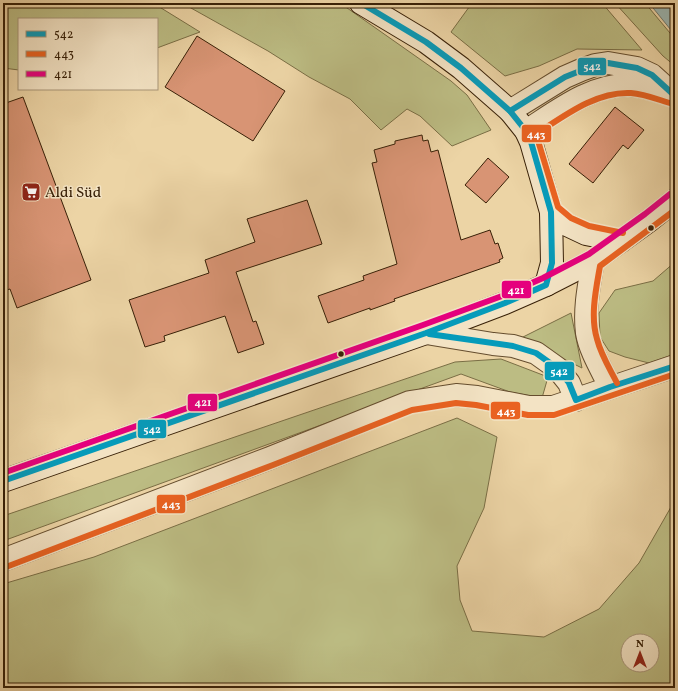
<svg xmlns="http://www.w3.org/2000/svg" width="678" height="691" font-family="Vollkorn,serif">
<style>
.green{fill:#bcbc83;stroke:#7a6e45;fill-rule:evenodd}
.water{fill:#9cb6b1;stroke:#747a6d}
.building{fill:#d89474;stroke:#382007}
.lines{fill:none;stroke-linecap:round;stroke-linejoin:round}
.street-casing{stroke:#654d2e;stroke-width:24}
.secondary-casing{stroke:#382007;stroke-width:24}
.street{stroke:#f3e3c4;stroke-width:22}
.secondary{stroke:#f3e3c4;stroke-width:22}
.bus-1-casing{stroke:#f3e3c4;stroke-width:9}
.bus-2-casing{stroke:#f3e3c4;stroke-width:9}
.bus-3-casing{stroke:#f3e3c4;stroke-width:9}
.bus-1{stroke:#069bba;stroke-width:6}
.bus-2{stroke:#e96221;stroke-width:6}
.bus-3{stroke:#e5007d;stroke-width:6}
.bus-dot{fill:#382007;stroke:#f3e3c4;stroke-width:1.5}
.labels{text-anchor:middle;stroke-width:3;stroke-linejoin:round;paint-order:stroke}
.poi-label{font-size:15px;fill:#382007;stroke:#f3e3c4;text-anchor:start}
.line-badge{stroke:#f3e3c4;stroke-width:1.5}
.badge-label{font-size:11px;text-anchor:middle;font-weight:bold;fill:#fff}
</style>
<rect width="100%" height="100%" fill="#ecd4a5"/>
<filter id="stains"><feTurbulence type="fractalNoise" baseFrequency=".005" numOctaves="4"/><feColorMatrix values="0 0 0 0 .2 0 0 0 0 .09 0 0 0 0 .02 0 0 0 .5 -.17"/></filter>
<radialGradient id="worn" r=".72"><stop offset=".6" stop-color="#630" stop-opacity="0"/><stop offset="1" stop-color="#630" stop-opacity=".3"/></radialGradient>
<g class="green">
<polygon points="3,3 153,3 200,32 157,48 157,19 19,19 19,70 3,68"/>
<polygon points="182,3 340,3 451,81 467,95 491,130 452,146 420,116 407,109 381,130 350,99 309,77 268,51"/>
<polygon points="472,3 602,3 642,50 577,49 539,66 505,76 451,32"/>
<polygon points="615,3 645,3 675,39 675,66 663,56"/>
<polygon points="675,262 675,354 649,363 625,357 609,351 600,337 599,313 615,290 653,281"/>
<polygon points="571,313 582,368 521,338"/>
<polygon points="501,359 548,377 542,398 510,392 461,374 3,541 3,516 455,362"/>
<path d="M 457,418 L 497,437 L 484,508 L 457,566 L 460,600 L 472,631 L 544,637 L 599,609 L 639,563 L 675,500 L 675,688 L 143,688 L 128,685 L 36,684 L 15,688 L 3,688 L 3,584 L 94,557 ZM 628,641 L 652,641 L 652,665 L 628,665 Z"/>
</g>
<polygon class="water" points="649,3 675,3 675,35"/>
<g class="building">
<polygon points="197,36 285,91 253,141 165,87"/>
<polygon points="23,97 91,280 17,308 10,289 3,291 3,104"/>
<polygon points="615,107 644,130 628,149 623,145 593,183 569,164"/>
<polygon points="422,135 423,141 428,140 431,152 438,150 461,240 490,230 495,244 498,243 503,258 499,260 500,262 394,299 395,301 370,310 370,308 328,323 318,296 364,280 363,276 397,264 372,163 377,162 374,150 395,144 395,141"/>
<polygon points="488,158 509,177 486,203 465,185"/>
<polygon points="307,200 322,244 236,272 253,322 256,321 264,344 238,353 225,316 164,336 165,341 145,347 129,300 209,273 205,260 255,242 247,219"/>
</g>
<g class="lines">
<g class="street-casing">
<g id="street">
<polyline points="510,111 565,77 581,70 595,65 608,63 637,68 652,75 675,96"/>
<path d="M 526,131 C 556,112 591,84 629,85 C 642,85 655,90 668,94"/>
<path d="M 593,261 C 589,285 584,309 587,333 C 590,351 602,370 610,387"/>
<polyline points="426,333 493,344 513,346 536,353 557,368 569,383 576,400"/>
<polyline points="3,560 270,458 410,402 456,395 477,397 529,407 553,407 675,366"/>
</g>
</g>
<g class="secondary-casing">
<g id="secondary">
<polyline points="361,3 426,42 461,68 510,111 526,131 531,142 551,212 552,263 546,285"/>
<polyline points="551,212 567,225 586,234 621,241"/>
<polyline points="3,481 426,333 505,303 546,285 593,261 650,220 675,200"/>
</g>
</g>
<use href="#street" class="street"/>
<use href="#secondary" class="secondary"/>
<g class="bus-1-casing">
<g id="bus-1">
<polyline points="510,111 565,77 595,65 608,63 637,68 652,75 675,96"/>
<polyline points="429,334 513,346 536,353 557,368 569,383 576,400 610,387 675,366"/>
<polyline points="3,481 426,333 505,303 546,285 552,263 551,212 531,142 526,131 510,111 461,68 426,42 361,3"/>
</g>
</g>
<g class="bus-2-casing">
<g id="bus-2">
<path d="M 623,233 L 589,226 L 571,218 L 558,207 L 536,134 C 564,116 596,91 631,93 C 645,94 659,100 673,104"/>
<path d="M 617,383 C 610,369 601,355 597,339 C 590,316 596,289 600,266 L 675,210"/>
<polyline points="6,567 273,465 412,410 456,403 476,405 528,415 554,415 675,374"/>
</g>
</g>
<g class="bus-3-casing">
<polyline id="bus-3" points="3,473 423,325 502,296 543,278 589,254 645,214 670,194"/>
</g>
<use href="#bus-1" class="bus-1"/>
<use href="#bus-2" class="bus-2"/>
<use href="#bus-3" class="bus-3"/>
</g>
<defs>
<g id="supermarket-square" transform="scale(1)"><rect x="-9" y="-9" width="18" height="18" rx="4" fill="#8f2418" stroke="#f3e3c4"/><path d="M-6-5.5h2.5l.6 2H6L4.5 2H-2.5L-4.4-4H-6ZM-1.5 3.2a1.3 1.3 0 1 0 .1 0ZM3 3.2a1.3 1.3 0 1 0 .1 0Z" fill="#fff"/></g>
</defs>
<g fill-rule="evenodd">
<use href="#supermarket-square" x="31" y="192"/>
</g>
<g class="bus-dot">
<circle cx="651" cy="228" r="3.5"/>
<circle cx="341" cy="354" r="3.5"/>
</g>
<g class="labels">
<g class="poi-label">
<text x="45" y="197">Aldi Süd</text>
</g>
</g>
<g class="line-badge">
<rect x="577" y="57" width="30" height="19" rx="4" fill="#069bba"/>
<rect x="521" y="124" width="31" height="19" rx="4" fill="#e96221"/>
<rect x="501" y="280" width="31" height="19" rx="4" fill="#e5007d"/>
<rect x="544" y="361" width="31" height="20" rx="4" fill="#069bba"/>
<rect x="187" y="393" width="31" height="19" rx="4" fill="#e5007d"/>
<rect x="490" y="401" width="31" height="19" rx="4" fill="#e96221"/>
<rect x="137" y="419" width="30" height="20" rx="4" fill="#069bba"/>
<rect x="156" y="494" width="30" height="20" rx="4" fill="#e96221"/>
</g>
<g class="badge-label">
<text x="592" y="70">542</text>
<text x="536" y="138">443</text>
<text x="516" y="294">421</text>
<text x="559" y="375">542</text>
<text x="203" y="406">421</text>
<text x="506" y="415">443</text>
<text x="152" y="433">542</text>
<text x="171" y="508">443</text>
</g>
<rect width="678" height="691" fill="none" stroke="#ecd4a5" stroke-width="16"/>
<rect x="4" y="4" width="670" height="683" fill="none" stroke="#382007" stroke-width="2"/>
<rect x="8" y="8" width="662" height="675" fill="none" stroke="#382007"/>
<rect x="18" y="18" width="140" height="72" fill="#f3e3c4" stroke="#a89578"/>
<rect x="26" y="31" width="20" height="6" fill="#069bba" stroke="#a89578"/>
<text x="54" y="38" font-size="12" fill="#382007">542</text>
<rect x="26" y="51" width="20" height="6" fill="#e96221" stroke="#a89578"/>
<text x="54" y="58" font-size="12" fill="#382007">443</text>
<rect x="26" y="71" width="20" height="6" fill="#e5007d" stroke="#a89578"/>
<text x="54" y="78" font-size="12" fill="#382007">421</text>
<g transform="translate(640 653)"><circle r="19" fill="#f3e3c4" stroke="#a89578"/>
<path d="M0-3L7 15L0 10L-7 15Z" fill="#8f2418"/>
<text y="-6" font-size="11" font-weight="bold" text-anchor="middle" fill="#382007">N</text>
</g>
<rect width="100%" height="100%" filter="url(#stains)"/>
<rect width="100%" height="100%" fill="url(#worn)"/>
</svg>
